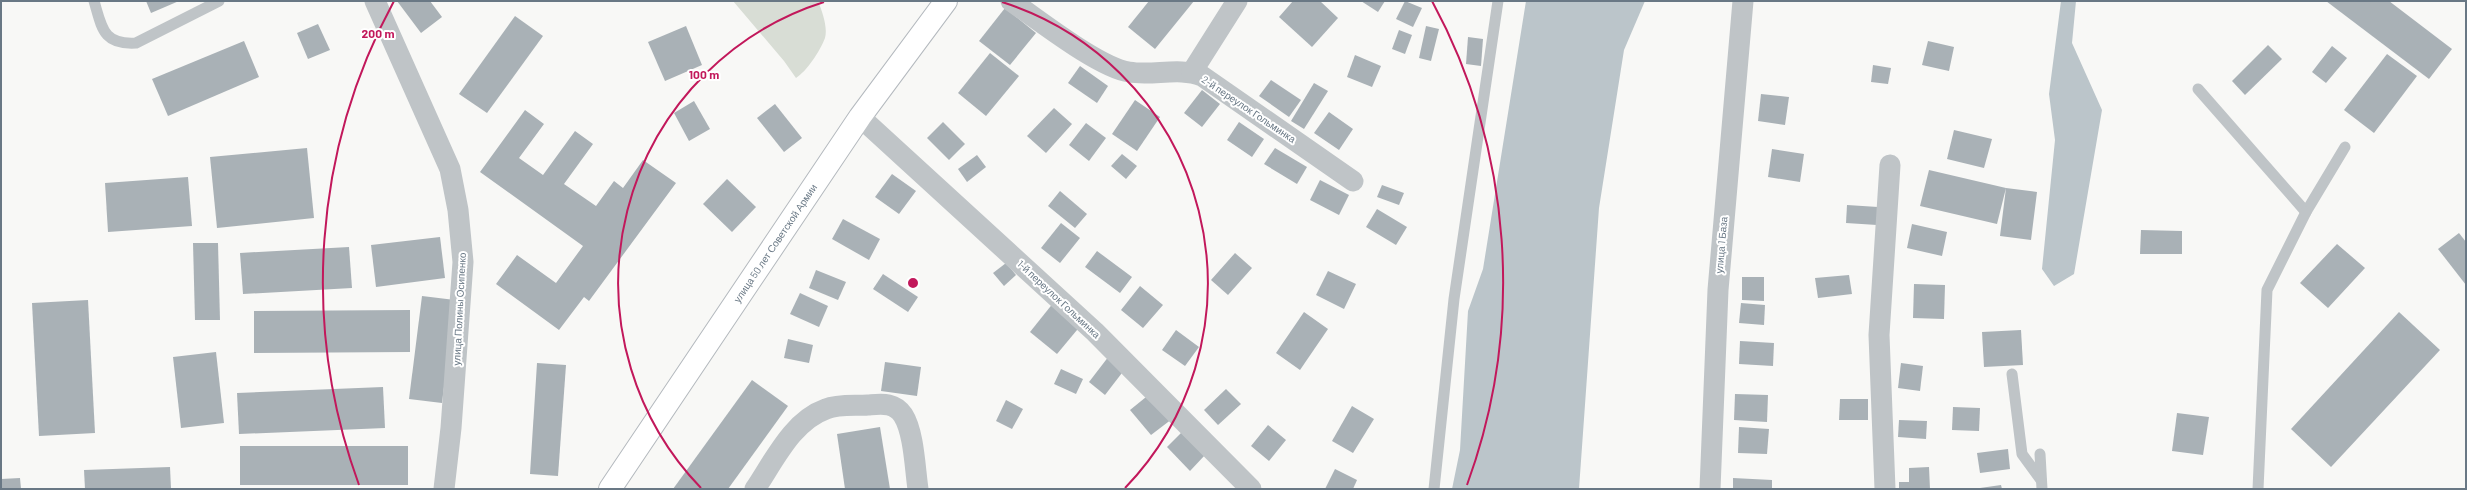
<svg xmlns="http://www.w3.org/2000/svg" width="2467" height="490" font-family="Barlow,sans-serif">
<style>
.green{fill:#d8ddd5}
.water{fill:#bbc5ca}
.building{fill:#a9b1b6}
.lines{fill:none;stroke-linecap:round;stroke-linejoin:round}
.secondary-casing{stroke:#b4b9be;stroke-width:24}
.service{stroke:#bfc4c7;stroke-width:11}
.minor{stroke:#bfc4c7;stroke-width:21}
.secondary{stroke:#fff;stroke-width:22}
.ring{fill:none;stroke:#c2185b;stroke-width:2}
.labels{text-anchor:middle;stroke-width:4;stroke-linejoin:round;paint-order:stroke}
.street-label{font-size:10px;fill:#697885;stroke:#fff}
.centre{fill:#c2185b;stroke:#fff;stroke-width:2}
.ring-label{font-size:12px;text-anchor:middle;font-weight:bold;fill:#c2185b;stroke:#fff;stroke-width:4;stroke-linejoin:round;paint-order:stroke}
</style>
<rect width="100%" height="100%" fill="#f8f8f6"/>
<path class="green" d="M 733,1 L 818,1 C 822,11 828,27 825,38 C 820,51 807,71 796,78 L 784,61 Z"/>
<g class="water">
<polygon points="1526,1 1645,1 1624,50 1599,208 1579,489 1452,489 1460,450 1468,311 1483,269"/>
<polygon points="2061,1 2076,1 2072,43 2102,110 2074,274 2054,286 2042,269 2055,140 2049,94"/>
</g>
<g class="building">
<polygon points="146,1 179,1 151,13"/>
<polygon points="397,1 430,1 442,17 421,33"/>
<polygon points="1149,1 1194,1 1155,49 1128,27"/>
<polygon points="1293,1 1320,1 1338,18 1312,47 1279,17"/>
<polygon points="1361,1 1385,1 1378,12"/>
<polygon points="1405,1 1422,8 1413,27 1396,19"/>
<polygon points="2326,1 2389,1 2452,49 2429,79"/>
<polygon points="1005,8 1036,33 1010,65 979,41"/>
<polygon points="515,16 543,36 487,113 459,94"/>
<polygon points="318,24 330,50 308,59 297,33"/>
<polygon points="686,26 702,65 665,81 648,42"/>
<polygon points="1426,26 1439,29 1431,61 1419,58"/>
<polygon points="1399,30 1412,35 1405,54 1392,49"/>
<polygon points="1468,37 1483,39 1481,66 1466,64"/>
<polygon points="244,41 259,77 168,116 152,79"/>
<polygon points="1928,41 1954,47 1949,71 1922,65"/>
<polygon points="2268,45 2282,59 2245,95 2232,81"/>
<polygon points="2332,46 2347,58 2326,83 2312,72"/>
<polygon points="990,53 1019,76 986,116 958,93"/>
<polygon points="2387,54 2417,76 2374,133 2344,110"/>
<polygon points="1355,55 1381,66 1372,87 1347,77"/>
<polygon points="1873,65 1891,68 1888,84 1871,82"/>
<polygon points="1080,66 1108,86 1097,103 1068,83"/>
<polygon points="1271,80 1301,100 1289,117 1259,96"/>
<polygon points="1314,83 1328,91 1304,129 1291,121"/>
<polygon points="1202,90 1220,104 1202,127 1184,113"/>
<polygon points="1761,94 1789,97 1785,125 1758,121"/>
<polygon points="1135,100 1160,117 1137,151 1112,134"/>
<polygon points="694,101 710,129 689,141 674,113"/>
<polygon points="775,104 802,138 784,152 757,118"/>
<polygon points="1054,108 1072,124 1046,153 1027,136"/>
<polygon points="525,110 544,124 519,158 543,175 575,131 593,144 564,184 596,206 614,181 623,188 643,160 676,183 589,301 584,297 559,330 496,284 517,255 556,283 583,246 480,172"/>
<polygon points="1329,112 1353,129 1339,150 1314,133"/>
<polygon points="943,122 965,144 949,160 927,138"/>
<polygon points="1239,122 1264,139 1252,157 1227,140"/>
<polygon points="1086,123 1106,138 1089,161 1069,145"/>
<polygon points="1954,130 1992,139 1984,168 1947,159"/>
<polygon points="307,148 314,218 217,228 210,157"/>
<polygon points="1275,148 1307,167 1297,184 1264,164"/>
<polygon points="1772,149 1804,154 1800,182 1768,177"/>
<polygon points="1122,154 1137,166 1126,179 1111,166"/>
<polygon points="977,155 986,167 967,182 958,169"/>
<polygon points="1929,170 2006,188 2037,192 2031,240 2000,236 2006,188 1997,224 1920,206"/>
<polygon points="892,174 916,191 899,214 875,197"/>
<polygon points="188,177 192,226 108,232 105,183"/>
<polygon points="727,179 756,207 732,232 703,204"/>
<polygon points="1320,180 1349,195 1339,215 1310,200"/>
<polygon points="1382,185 1404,193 1399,205 1377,197"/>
<polygon points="1060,191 1087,214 1075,228 1048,206"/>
<polygon points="1847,205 1878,207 1877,225 1846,223"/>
<polygon points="1377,209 1407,227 1396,245 1366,227"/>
<polygon points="843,219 880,239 869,260 832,239"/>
<polygon points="1061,223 1080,238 1060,263 1041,248"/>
<polygon points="1912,224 1947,232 1942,256 1907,248"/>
<polygon points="2141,230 2182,231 2182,254 2140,254"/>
<polygon points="2459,233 2466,242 2466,285 2438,249"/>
<polygon points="440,237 445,278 376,287 371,245"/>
<polygon points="193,243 218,243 220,320 195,320"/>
<polygon points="2337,244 2365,268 2328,308 2300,283"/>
<polygon points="349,247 352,288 243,294 240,253"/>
<polygon points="1097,251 1132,277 1120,293 1085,267"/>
<polygon points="1235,253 1252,268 1228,295 1211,280"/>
<polygon points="1006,263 1016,275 1004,286 993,273"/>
<polygon points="816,270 846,282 838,300 809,288"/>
<polygon points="1328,271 1356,284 1344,309 1316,295"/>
<polygon points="883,274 918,297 908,312 873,289"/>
<polygon points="1849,275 1852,294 1818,298 1815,278"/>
<polygon points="1742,277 1764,277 1764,301 1742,300"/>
<polygon points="1914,284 1945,285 1944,319 1913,318"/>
<polygon points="1140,286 1163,305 1143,328 1121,310"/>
<polygon points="800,293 828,306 819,327 790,314"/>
<polygon points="422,296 455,300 442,403 409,399"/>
<polygon points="88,300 95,433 39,436 32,303"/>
<polygon points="1054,302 1082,324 1057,354 1030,332"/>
<polygon points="1741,303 1765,305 1764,325 1739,323"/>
<polygon points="410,310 410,352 254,353 254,311"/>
<polygon points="1304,312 1328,329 1300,370 1276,353"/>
<polygon points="2399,312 2440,350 2331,467 2291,429"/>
<polygon points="1176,330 1199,347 1185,366 1162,350"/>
<polygon points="2021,330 2023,365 1984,367 1982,332"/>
<polygon points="788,339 813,345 809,363 784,358"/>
<polygon points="1740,341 1774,343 1773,366 1739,364"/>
<polygon points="216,352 224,423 181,428 173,357"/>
<polygon points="1109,356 1125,369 1105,395 1089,382"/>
<polygon points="885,362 921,367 917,396 881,391"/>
<polygon points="537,363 566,365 558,476 530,474"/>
<polygon points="1901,363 1923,366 1920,391 1898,388"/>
<polygon points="1061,369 1083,379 1076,394 1054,384"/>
<polygon points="752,380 788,406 728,489 673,489"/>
<polygon points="383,387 385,428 239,434 237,393"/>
<polygon points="1226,389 1241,404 1218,425 1204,410"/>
<polygon points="1151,393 1172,419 1151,435 1130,410"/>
<polygon points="1735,394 1768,395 1767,422 1734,420"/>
<polygon points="1840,399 1868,399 1868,420 1839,420"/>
<polygon points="1006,400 1023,409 1012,429 996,421"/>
<polygon points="1352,406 1374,419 1353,453 1332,441"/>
<polygon points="1953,407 1980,408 1979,431 1952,430"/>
<polygon points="2177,413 2209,417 2203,455 2172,451"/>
<polygon points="1899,420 1927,421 1926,439 1898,437"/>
<polygon points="1268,425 1286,440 1269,461 1251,446"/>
<polygon points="880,427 890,489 845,489 837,434"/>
<polygon points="1739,427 1769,429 1767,454 1738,453"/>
<polygon points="1182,432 1205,455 1190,471 1167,447"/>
<rect x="240" y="446" width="168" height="39"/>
<polygon points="2008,449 2010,469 1980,473 1977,453"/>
<polygon points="170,467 171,489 85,489 84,470"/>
<polygon points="1929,467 1930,489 1899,489 1899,482 1909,482 1909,468"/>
<polygon points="1335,469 1357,480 1353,489 1325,489"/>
<polygon points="20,478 21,489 1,489 1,479"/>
<polygon points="1733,478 1772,480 1772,489 1733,489"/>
<polygon points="2001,485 2002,489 1980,489 1980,488"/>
</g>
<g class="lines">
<g class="secondary-casing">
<polyline id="secondary" points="610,489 860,117 946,1"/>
</g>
<g class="service">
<path d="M 94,1 C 102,28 103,45 136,43 L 219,1"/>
<polyline points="2198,89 2306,212 2345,147"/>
<polyline points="2012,374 2022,454 2041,480"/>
<polyline points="2040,454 2042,489"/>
<polyline points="1434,489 1454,299 1498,1"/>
<polyline points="2258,489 2267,290 2306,212"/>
</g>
<g class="minor">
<polyline points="375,1 450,169 458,210 463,262 451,428 444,489"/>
<path d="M 1011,1 C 1039,20 1098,67 1129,72 C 1153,76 1180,67 1202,76 L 1353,181"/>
<polyline points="1192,72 1237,1"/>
<polyline points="860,117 1095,332 1251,489"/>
<path d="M 755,489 C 774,461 792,421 826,409 C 838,404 855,406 868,405 C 882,404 894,402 903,415 C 914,432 915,469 918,489"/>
<polyline points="1710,489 1718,290 1743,1"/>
<polyline points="1885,489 1879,335 1890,165"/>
</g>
<use href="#secondary" class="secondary"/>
</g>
<g class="ring">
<path d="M701 488A295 295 0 0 1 824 2M1002 2A295 295 0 0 1 1125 488"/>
<path d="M359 485A590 590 0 0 1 394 1M1432 1A590 590 0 0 1 1467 485"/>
</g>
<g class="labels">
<g class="street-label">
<text transform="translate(1249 109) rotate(34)" y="4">2-й переулок Гольминка</text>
<text transform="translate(775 243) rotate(-56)" y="4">улица 50 лет Советской Армии</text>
<text transform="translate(1721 245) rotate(-85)" y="4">улица 1 База</text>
<text transform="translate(1059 299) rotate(43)" y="4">1-й переулок Гольминка</text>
<text transform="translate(459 309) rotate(-87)" y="4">улица Полины Осипенко</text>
</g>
</g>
<circle cx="913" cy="283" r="6" class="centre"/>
<g class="ring-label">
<text x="378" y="38">200 m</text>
<text x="704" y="79">100 m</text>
</g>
<rect width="2467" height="490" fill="none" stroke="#697885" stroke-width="4"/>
</svg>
